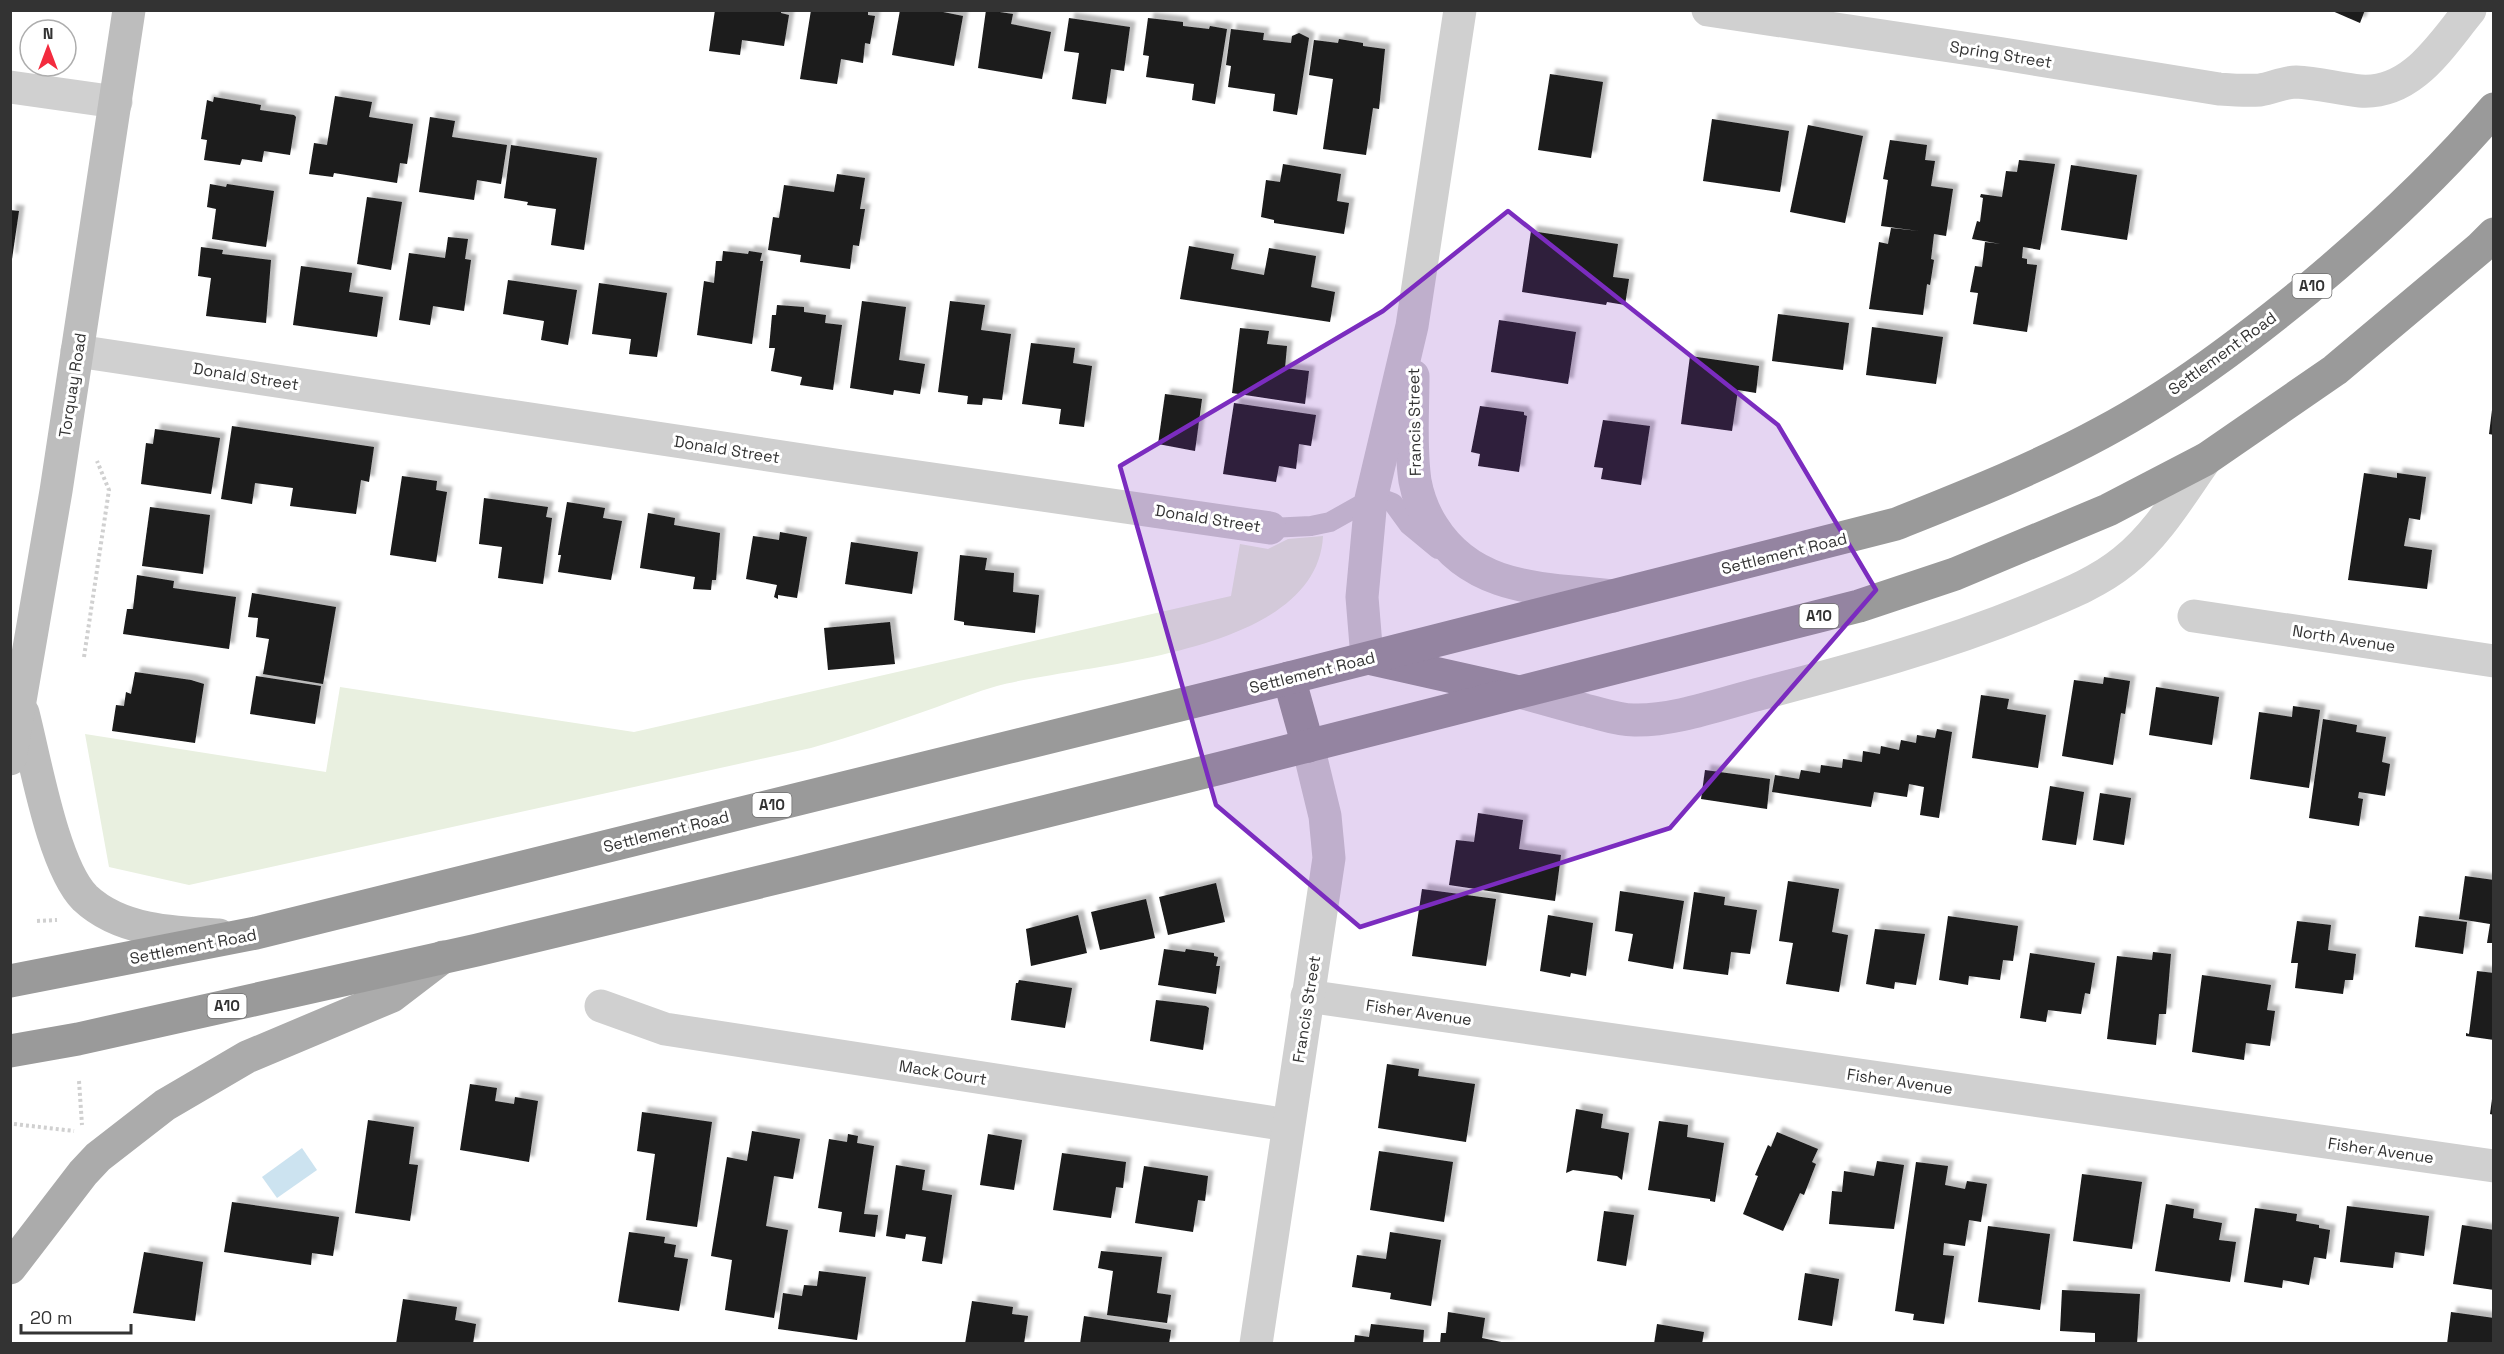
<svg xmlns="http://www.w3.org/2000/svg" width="2504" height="1354" font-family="'Space Grotesk',sans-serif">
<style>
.green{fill:#e9f0e0}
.water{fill:#cce3f0}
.building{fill:#1a1a1a;filter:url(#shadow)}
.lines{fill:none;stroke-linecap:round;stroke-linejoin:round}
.path{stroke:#d0d0d0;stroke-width:4;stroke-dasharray:3 3;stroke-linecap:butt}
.lane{stroke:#d0d0d0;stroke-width:20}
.street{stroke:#d0d0d0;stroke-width:33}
.secondary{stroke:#bdbdbd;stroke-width:33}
.primary{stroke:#ababab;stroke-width:33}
.highway{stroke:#9a9a9a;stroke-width:33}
.marked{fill:#7b2cbf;fill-opacity:0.2;stroke:#7b2cbf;stroke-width:4.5;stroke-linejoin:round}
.labels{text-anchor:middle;stroke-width:6;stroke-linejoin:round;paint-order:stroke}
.shield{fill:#fff;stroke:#707070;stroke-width:1.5}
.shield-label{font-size:15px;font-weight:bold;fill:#333}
.street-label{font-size:16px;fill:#333;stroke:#fff}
</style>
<defs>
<filter id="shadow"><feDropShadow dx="5.5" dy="-5.5" stdDeviation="1.5" flood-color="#0004"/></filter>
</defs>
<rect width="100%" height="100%" fill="#fff"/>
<path class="green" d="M 1323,536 C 1317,657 1082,663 997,686 C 976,692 956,700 937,707 C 895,722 853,736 811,748 L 189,885 L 109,867 L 85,734 L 326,772 L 340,687 L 634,732 L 1231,596 L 1240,544 L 1268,549 L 1288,539 Z"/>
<polygon class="water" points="302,1148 317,1170 277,1198 262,1177"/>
<g class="building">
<polygon points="715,10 781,10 781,13 789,15 784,46 742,40 740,55 709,51"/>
<polygon points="811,10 868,10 868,15 875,16 870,44 865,43 863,63 841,59 837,84 800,79"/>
<polygon points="900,10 933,10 963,16 954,66 892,55"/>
<polygon points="986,10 1013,14 1011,24 1051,32 1042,79 978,68"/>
<polygon points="2330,10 2365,10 2360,23"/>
<polygon points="1069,18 1130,27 1124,71 1111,69 1106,104 1072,99 1079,53 1064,51"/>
<polygon points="1148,18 1183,22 1183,26 1209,29 1210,26 1227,29 1215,104 1192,100 1194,84 1146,77 1149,56 1143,55"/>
<polygon points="1231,29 1264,33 1263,40 1291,43 1292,36 1299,33 1309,38 1297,115 1273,111 1275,94 1228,87 1231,66 1226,65"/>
<polygon points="1339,39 1363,43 1363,46 1385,49 1379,109 1373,108 1366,155 1323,149 1333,79 1309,75 1314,40 1338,43"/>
<polygon points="1550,74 1603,82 1591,158 1538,150"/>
<polygon points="335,96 372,102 369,117 413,124 407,164 400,163 397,183 334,173 333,177 309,174 314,143 327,145"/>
<polygon points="214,97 261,105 260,110 294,115 296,117 290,155 264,151 262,162 242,159 240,165 204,160 207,140 201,139 207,100 213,102"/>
<polygon points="430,117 455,121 452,137 507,145 501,184 477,180 474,200 419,192"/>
<polygon points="1712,119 1789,131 1780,192 1703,181"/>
<polygon points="1808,125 1863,136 1845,223 1790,212"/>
<polygon points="1890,140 1927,145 1925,160 1935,161 1931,186 1953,189 1946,236 1934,234 1931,259 1934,260 1930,285 1927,284 1923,315 1869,309 1879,242 1888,244 1891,228 1919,231 1881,226 1888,180 1883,179"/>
<polygon points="511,145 597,158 584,250 551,245 556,209 527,205 528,202 504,198"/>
<polygon points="2019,160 2055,164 2040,250 2023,247 2022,258 2027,259 2027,264 2037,265 2027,332 1973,324 1978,293 1970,292 1975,266 1982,267 1985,242 2001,244 1972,239 1977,221 1980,222 1983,198 1980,197 1981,194 2002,197 2006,171 2017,172"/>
<polygon points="1283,164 1341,174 1337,201 1349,203 1344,234 1274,223 1274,220 1261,217 1266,180 1280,182"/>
<polygon points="2071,165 2137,175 2127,240 2061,230"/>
<polygon points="837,174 865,178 860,209 865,209 859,246 853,245 850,269 800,262 801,255 768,250 773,217 779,218 784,185 834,192"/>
<polygon points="210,184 226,187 227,184 274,191 266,247 212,239 216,209 207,207"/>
<polygon points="367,197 402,202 391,270 357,264"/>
<polygon points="10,210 19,211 12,259 10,259"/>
<polygon points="1531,231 1618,244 1613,277 1629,279 1625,305 1607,302 1606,305 1522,292"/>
<polygon points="448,237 468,239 465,259 471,260 464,311 433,306 430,325 399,320 409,253 445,258"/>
<polygon points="1189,246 1234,254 1231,269 1264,275 1269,248 1316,256 1311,287 1335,292 1330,322 1180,299"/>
<polygon points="201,247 223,250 222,254 271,260 266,323 206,316 211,278 198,276"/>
<polygon points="723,251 748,254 749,251 762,253 760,261 763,261 752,344 697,335 704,281 714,283 716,261 722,261"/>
<polygon points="301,266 352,273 349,292 383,297 377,337 293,325"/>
<polygon points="508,280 577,290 568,345 541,340 544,321 503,314"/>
<polygon points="599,283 667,293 657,357 629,354 631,339 592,334"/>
<polygon points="862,301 906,307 899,360 925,364 920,394 894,390 893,395 850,388"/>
<polygon points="950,301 985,305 981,330 1011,334 1002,400 983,398 982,405 967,404 968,396 938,392"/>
<polygon points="777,305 804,307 804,312 826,315 825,323 842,325 833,390 800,385 802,377 771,371 775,348 769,348 772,315 776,315"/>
<polygon points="1778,314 1849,323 1843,370 1772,361"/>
<polygon points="1499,320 1576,332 1568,384 1491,372"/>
<polygon points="1872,327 1943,337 1936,384 1866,375"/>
<polygon points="1240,328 1269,331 1267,344 1287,346 1285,368 1309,371 1305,404 1232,393"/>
<polygon points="1031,343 1075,348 1073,363 1092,366 1084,427 1059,424 1061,409 1022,404"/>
<polygon points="1690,356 1759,366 1756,393 1738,390 1732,431 1681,424"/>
<polygon points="1165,394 1202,399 1195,451 1158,444"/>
<polygon points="1234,403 1316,415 1311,446 1299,444 1296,469 1279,466 1276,482 1223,474"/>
<polygon points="1480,406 1524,412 1524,415 1527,416 1519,472 1478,466 1480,454 1471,452"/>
<polygon points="2492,410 2494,410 2494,435 2489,434"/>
<polygon points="1603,420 1650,426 1641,485 1601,479 1603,468 1594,467"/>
<polygon points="232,426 374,447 369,482 361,480 356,514 290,506 293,488 255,483 252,504 221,499"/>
<polygon points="155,429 220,438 211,494 141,484 146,443 153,444"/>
<polygon points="2364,473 2397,478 2397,473 2426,477 2420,520 2409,518 2404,546 2432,550 2427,589 2348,580"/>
<polygon points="402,476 437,481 436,490 447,492 436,562 390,555"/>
<polygon points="484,498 548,507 546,517 552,518 543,584 498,578 502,547 479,544"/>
<polygon points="567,502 605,508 603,518 622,521 611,580 558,572 561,555 558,555"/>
<polygon points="150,507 210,515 203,574 142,566"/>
<polygon points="648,513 675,518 674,525 720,533 716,580 712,580 711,590 693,589 695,577 640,568"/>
<polygon points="780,532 807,537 797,598 778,595 778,599 774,597 777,585 746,579 753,536 779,540"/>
<polygon points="851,542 918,552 912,594 845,584"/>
<polygon points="960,555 987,558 985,570 1014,573 1013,592 1039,595 1035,633 964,625 964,622 954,620"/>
<polygon points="137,575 174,581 173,588 236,597 229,649 123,634 127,609 133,609"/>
<polygon points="252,593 336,607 323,684 263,674 269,639 256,637 258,618 248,617"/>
<polygon points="890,622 895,664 828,670 824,628"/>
<polygon points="135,672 191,680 204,684 195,743 112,731 116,705 124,706 126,692 131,694"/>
<polygon points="256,676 321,686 315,724 250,714"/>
<polygon points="2104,677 2130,681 2125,714 2121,713 2113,765 2062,756 2074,680 2103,684"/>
<polygon points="2156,687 2219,697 2212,745 2149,735"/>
<polygon points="1981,695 2009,699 2007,709 2046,715 2038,768 1972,758"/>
<polygon points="2293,706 2320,710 2309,788 2250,779 2259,712 2292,717"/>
<polygon points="2323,719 2357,725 2356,732 2386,737 2382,762 2390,764 2385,796 2359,792 2358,798 2363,799 2359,826 2309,818"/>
<polygon points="1937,729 1952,732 1939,818 1920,815 1924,787 1909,784 1907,797 1874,792 1871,807 1772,792 1775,775 1799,779 1801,770 1820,773 1821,765 1842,768 1843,759 1862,762 1863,751 1880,754 1881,746 1899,750 1901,740 1916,743 1917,735 1935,738"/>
<polygon points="1705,770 1770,779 1767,809 1701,799"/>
<polygon points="2050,786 2084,792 2076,845 2042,840"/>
<polygon points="2100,793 2131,798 2124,845 2093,840"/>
<polygon points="1478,813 1523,820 1519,849 1561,855 1555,901 1449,885 1456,840 1474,842"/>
<polygon points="2465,876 2494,880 2494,943 2487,943 2490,924 2459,919"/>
<polygon points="1788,881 1839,889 1832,932 1848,935 1839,992 1786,984 1793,943 1779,941"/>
<polygon points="1216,883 1225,922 1168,935 1159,897"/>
<polygon points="1422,889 1496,899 1486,966 1412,956"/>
<polygon points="1620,891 1684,901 1673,969 1628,961 1633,934 1615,931"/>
<polygon points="1694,892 1725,897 1724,905 1757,910 1750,954 1731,952 1728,975 1683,969"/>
<polygon points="1146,899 1155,938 1100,950 1091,912"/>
<polygon points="1078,915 1087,953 1031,966 1026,929"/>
<polygon points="1548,915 1593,923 1586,976 1571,973 1570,977 1540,971"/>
<polygon points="1948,916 2018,926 2013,961 2003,960 2000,980 1969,976 1968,985 1939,980"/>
<polygon points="2419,916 2467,922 2463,954 2415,947"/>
<polygon points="2297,921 2331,925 2328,950 2356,954 2353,980 2345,980 2343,994 2295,988 2298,963 2291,963"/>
<polygon points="1875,929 1925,934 1916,985 1895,982 1894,989 1866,984"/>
<polygon points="1164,949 1185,952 1186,949 1214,953 1214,956 1218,957 1216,966 1220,966 1216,994 1158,985"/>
<polygon points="2153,952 2171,954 2166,1014 2159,1014 2156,1045 2107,1039 2117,956 2152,960"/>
<polygon points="2030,953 2095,963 2090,994 2085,993 2081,1014 2048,1010 2046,1022 2020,1018"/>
<polygon points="2477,971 2494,973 2494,1040 2466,1036 2466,1033 2469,1034"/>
<polygon points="2202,975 2271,985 2267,1010 2275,1011 2270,1046 2246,1043 2244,1060 2192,1052"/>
<polygon points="1019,980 1072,988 1065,1028 1011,1020 1016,983 1018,983"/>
<polygon points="1156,1000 1206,1006 1209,1008 1203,1050 1150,1041"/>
<polygon points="1387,1064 1419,1069 1418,1076 1475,1084 1466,1142 1378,1128"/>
<polygon points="470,1084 497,1088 495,1101 514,1104 515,1097 538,1101 529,1162 460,1150"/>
<polygon points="2492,1099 2494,1099 2494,1115 2490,1114"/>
<polygon points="1576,1109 1603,1114 1601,1128 1629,1133 1622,1180 1617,1176 1573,1170 1566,1173"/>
<polygon points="642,1112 712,1122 697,1227 646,1220 655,1154 637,1151"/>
<polygon points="368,1120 414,1127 409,1164 418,1165 410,1221 355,1213"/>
<polygon points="1659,1121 1688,1125 1687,1137 1724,1143 1715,1202 1710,1201 1710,1199 1648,1190"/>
<polygon points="752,1131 800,1139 793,1179 774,1176 766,1226 788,1230 774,1318 725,1310 732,1260 711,1256 727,1157 747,1161"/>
<polygon points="1777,1132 1818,1149 1812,1162 1816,1164 1804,1195 1800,1193 1783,1231 1743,1214 1758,1176 1755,1175 1768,1145 1771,1147"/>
<polygon points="848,1134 858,1136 857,1143 874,1146 864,1214 878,1215 875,1237 839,1232 842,1212 818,1208 829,1139 847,1142"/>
<polygon points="988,1134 1022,1140 1014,1190 980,1185"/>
<polygon points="1379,1151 1453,1162 1444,1222 1370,1210"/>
<polygon points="1062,1153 1126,1162 1123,1188 1116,1187 1111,1218 1053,1210"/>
<polygon points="1877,1161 1904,1165 1894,1229 1829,1224 1832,1191 1842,1192 1844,1171 1874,1176"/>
<polygon points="1916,1162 1948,1166 1945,1185 1965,1189 1967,1181 1987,1184 1981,1222 1969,1220 1965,1246 1944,1243 1943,1255 1954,1256 1944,1324 1913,1320 1914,1314 1895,1311"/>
<polygon points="896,1165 925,1170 922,1190 952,1195 942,1264 922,1261 926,1237 906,1234 905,1239 886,1236"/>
<polygon points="1144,1166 1208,1176 1205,1201 1198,1200 1193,1232 1135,1223"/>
<polygon points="2082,1174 2142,1182 2132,1249 2073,1241"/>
<polygon points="232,1202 339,1217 333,1256 312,1253 311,1265 224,1252"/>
<polygon points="2166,1204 2194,1209 2193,1218 2222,1223 2219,1240 2236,1242 2230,1282 2155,1271"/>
<polygon points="2347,1206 2429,1216 2424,1256 2395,1252 2393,1268 2340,1262"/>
<polygon points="2255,1208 2297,1214 2296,1221 2319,1225 2319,1228 2330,1230 2326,1259 2314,1257 2309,1285 2283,1280 2282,1288 2244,1282"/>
<polygon points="1604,1211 1634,1215 1626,1266 1597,1261"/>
<polygon points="2462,1225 2494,1230 2494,1290 2453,1284"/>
<polygon points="1988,1226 2050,1234 2040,1310 1978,1302"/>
<polygon points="629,1232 665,1237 664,1243 676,1245 674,1257 688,1259 679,1311 618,1302"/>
<polygon points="1390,1232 1441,1240 1431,1306 1390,1299 1391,1293 1352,1287 1357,1255 1386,1259"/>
<polygon points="1101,1251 1162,1257 1157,1293 1171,1295 1167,1323 1107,1315 1113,1271 1098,1268"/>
<polygon points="144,1252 203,1262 195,1321 133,1313"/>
<polygon points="819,1271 866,1277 857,1340 778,1329 783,1293 802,1296 804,1285 817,1286"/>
<polygon points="1805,1273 1839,1279 1832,1326 1798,1320"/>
<polygon points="2062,1290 2140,1294 2137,1344 2095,1344 2095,1333 2060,1331"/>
<polygon points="403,1299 457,1307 455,1320 476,1324 473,1344 396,1344"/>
<polygon points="972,1301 1013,1307 1012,1314 1028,1316 1024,1344 965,1344"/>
<polygon points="1448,1312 1485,1318 1482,1338 1511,1344 1440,1344 1441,1333 1446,1333"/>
<polygon points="2451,1312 2494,1318 2494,1344 2447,1344"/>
<polygon points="1084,1316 1171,1330 1169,1344 1080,1344"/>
<polygon points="1371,1324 1424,1330 1423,1344 1354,1344 1355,1335 1369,1337"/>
<polygon points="1657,1324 1704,1332 1702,1344 1654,1344"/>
</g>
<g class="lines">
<g class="path">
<polyline points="84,657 109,490 97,461"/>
<polyline points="37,921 57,920"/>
<polyline points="79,1081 82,1125"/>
<polyline points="14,1124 74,1131"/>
</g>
<polyline class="lane" points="1270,528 1311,526 1330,522 1371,499 1380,498 1393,503 1409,525 1438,549"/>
<g class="street">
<path d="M 1708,10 L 1997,53 L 2219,89 C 2233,90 2246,91 2260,90 C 2272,88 2285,82 2296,82 C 2318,83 2339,89 2360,91 C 2412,95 2441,45 2470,10"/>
<polyline points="10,87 116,102"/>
<polyline points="77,351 842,466 1270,528"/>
<path d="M 1413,376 C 1413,410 1410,447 1415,481 C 1418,497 1424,513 1433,527 C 1474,592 1545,588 1613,596"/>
<polyline points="2194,616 2494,661"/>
<polyline points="1367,658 1362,597 1371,499 1412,326 1460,10"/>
<path d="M 1520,692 C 1542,698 1564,704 1585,710 C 1602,714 1617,720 1634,720 C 1675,721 1723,703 1763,693 C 1852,670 1941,646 2027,611 C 2060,597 2096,584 2124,561 C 2158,534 2181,494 2206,459"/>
<polyline points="1307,996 2494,1166"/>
<polyline points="601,1006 665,1029 1288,1125"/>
<polyline points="1256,1344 1329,858 1325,816 1308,746"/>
</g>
<g class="secondary">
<path d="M 23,713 C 35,759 53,866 85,898 C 120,931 174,933 219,935"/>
<polyline points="10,759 56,491 129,10"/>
</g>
<polyline class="primary" points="10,1268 83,1173 98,1157 165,1105 247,1057 392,996 443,957"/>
<g class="highway">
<polyline points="1372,659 1515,691"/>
<polyline points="1289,678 1308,746"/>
<path d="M 10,981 L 256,933 L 1289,678 L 1896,524 C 1966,496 2037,468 2103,432 C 2176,393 2244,341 2308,289 C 2374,234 2438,175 2494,109"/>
<polyline points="10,1051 78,1039 477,950 801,872 1221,768 1859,606 1955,574 2108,510 2206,459 2335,370 2480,248 2494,234"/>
</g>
</g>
<path class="marked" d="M 1508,211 L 1778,425 L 1876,590 L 1670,828 L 1360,927 L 1216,805 L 1120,466 L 1383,311 Z"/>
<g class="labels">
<g class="shield">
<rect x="2292.5" y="274" width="39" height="24" rx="4.5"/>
<rect x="1799.5" y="604" width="39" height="24" rx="4.5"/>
<rect x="752.5" y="793" width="39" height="24" rx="4.5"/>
<rect x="207.5" y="994" width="39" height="24" rx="4.5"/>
</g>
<g class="shield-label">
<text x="2312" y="291">A10</text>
<text x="1819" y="621">A10</text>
<text x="772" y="810">A10</text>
<text x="227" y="1011">A10</text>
</g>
<g class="street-label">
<text transform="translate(2001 54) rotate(9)" y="6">Spring Street</text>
<text transform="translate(2222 353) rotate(-36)" y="6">Settlement Road</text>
<text transform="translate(246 376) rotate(9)" y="6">Donald Street</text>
<text transform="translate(72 385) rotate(-81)" y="6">Torquay Road</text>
<text transform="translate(1414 422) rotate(-91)" y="6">Francis Street</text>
<text transform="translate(727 449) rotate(9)" y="6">Donald Street</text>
<text transform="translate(1208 518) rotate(9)" y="6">Donald Street</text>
<text transform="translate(1784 553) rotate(-14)" y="6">Settlement Road</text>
<text transform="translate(2344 638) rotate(9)" y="6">North Avenue</text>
<text transform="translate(1312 672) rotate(-14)" y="6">Settlement Road</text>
<text transform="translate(666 831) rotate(-14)" y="6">Settlement Road</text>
<text transform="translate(193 946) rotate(-11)" y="6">Settlement Road</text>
<text transform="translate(1306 1009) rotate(-81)" y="6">Francis Street</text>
<text transform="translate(1419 1012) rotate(8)" y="6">Fisher Avenue</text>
<text transform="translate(943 1072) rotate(9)" y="6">Mack Court</text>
<text transform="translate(1900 1081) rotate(8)" y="6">Fisher Avenue</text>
<text transform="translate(2381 1150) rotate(8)" y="6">Fisher Avenue</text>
</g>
</g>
<rect width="2504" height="1354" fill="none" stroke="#333333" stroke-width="24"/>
<g transform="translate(48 48)"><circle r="28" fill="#ffffff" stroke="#adadad" stroke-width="1.5"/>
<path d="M0-4.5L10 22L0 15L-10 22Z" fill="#f32b3e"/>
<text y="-9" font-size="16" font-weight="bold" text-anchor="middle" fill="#333333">N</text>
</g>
<path d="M21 1324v9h110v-9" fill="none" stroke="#333333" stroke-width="3"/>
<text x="30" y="1324" font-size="18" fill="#333333" stroke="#ffffff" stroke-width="4.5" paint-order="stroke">20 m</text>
</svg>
